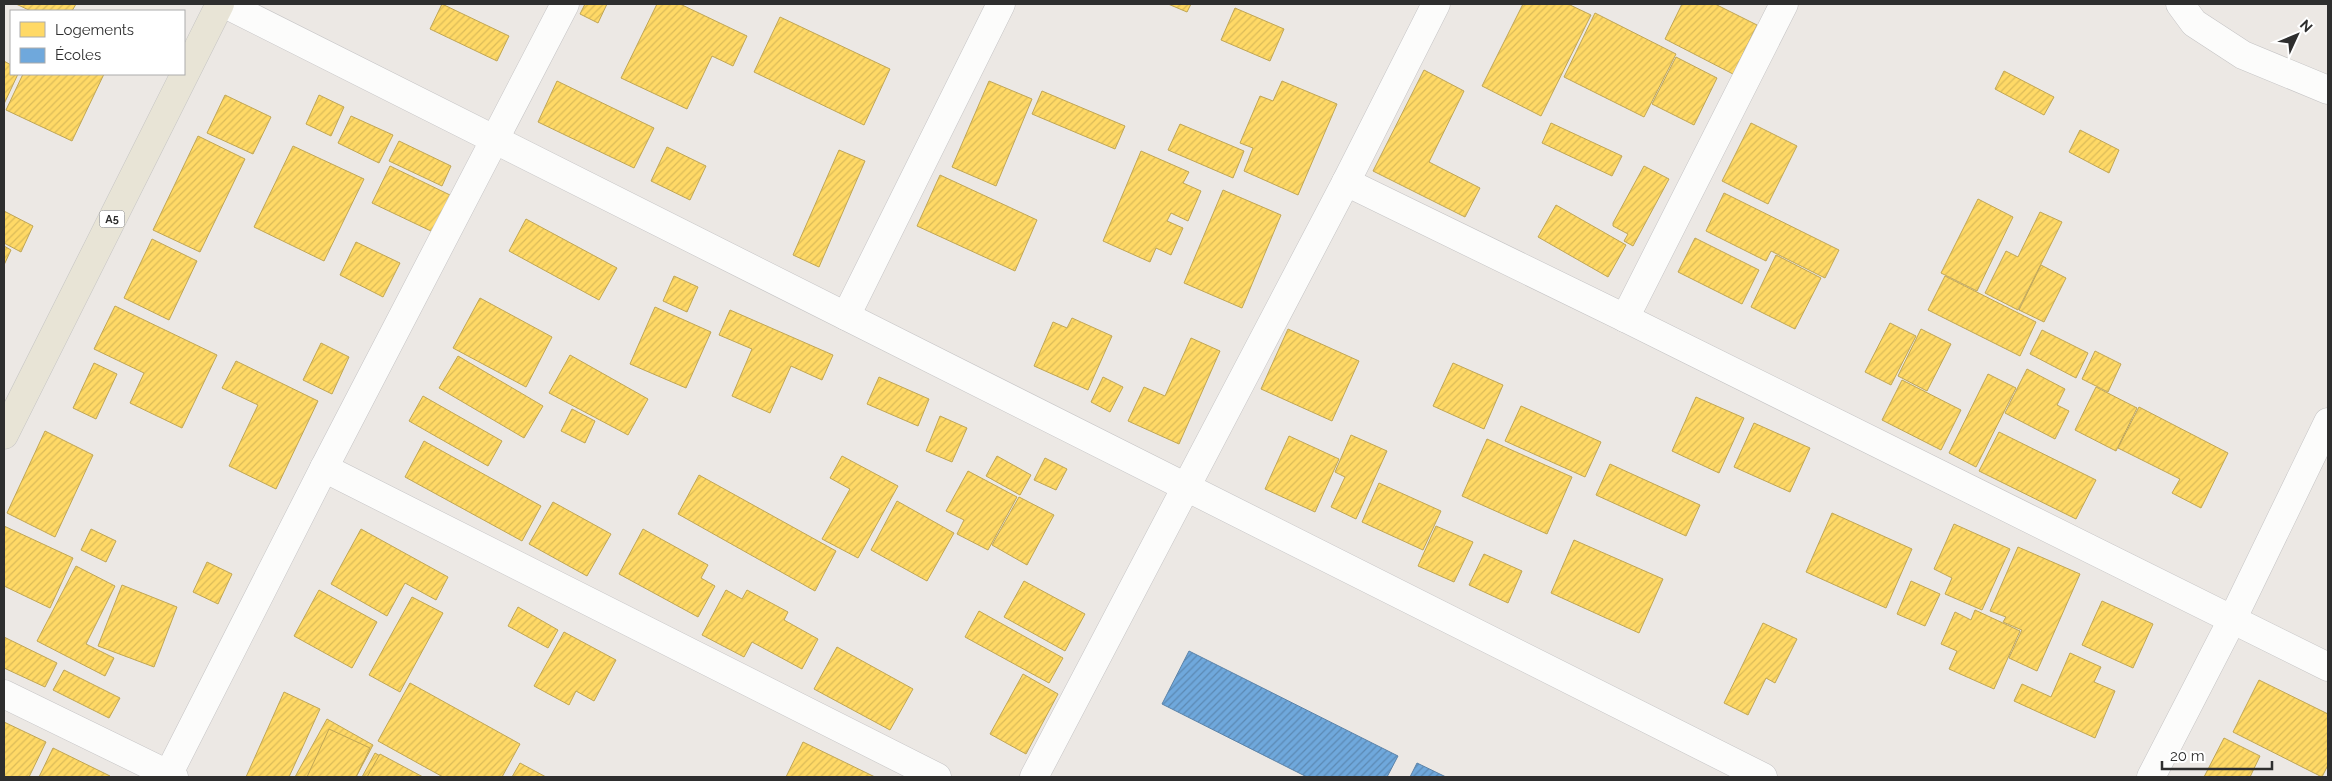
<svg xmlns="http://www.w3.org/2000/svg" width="2332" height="781" font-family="Raleway,sans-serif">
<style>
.homes{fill:url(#homes-hatch);stroke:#c0a655}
.schools{fill:url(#schools-hatch);stroke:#5c83a8}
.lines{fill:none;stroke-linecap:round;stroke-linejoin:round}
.minor-casing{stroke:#c5c4c5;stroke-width:29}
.major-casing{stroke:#c6c5c4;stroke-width:29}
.minor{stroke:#fcfcfb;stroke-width:28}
.major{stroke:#e8e4d6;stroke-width:28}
.labels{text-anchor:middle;stroke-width:5;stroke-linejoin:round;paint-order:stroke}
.shield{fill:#fff;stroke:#6d6d6d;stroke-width:1}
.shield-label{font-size:11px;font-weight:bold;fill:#2e2e2e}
</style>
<defs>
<pattern id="homes-hatch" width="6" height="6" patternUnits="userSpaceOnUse" patternTransform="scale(1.25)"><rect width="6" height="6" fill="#ffd966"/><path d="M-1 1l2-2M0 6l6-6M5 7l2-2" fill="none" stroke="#dbbb59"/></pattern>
<pattern id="schools-hatch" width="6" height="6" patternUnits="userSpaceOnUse" patternTransform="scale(1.25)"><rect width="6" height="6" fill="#6fa8dc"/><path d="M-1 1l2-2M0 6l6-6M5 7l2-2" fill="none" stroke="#5c89b3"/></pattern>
</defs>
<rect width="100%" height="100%" fill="#ece8e4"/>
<g class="homes">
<polygon points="16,4 76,4 72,11 31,11"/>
<polygon points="442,4 509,36 497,61 430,29"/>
<polygon points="585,4 607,4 598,23 580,14"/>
<polygon points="657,4 680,4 747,36 733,66 712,56 687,109 621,78"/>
<polygon points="1168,4 1191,4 1187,12"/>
<polygon points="1523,4 1568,4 1591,15 1541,116 1482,86"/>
<polygon points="1682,4 1715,4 1757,25 1733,74 1665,39"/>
<polygon points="1235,8 1284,29 1270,61 1221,40"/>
<polygon points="1595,13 1676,54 1644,117 1564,77"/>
<polygon points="780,17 890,69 864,125 754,72"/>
<polygon points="1676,57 1717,78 1694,125 1652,104"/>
<polygon points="4,61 11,65 11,74 18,74 4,104"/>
<polygon points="1424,70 1464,91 1429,162 1480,188 1465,217 1373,171"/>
<polygon points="2004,71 2054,97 2044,115 1995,89"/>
<polygon points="23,74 104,74 72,141 6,110"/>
<polygon points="557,81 654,128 634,168 538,122"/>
<polygon points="989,81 1032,99 996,186 952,167"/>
<polygon points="1282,81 1337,104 1298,195 1244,171 1253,148 1240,143 1260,96 1273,101"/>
<polygon points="1042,91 1125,126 1115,149 1032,114"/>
<polygon points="225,95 271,117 253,154 207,133"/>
<polygon points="319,95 344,107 331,136 306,124"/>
<polygon points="351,116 393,135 379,163 338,143"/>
<polygon points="1551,123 1622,156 1612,176 1542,143"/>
<polygon points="1751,123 1797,146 1768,204 1722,181"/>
<polygon points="1180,124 1244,151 1233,178 1168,150"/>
<polygon points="2080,130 2119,150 2109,173 2069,152"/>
<polygon points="198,136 245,159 200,252 153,230"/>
<polygon points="399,141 451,166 442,186 389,161"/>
<polygon points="293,146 364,179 324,261 254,227"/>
<polygon points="667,147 706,166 690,200 651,181"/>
<polygon points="839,150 865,161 819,267 793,255"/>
<polygon points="1141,151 1189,172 1183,183 1201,191 1188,221 1171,213 1167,221 1183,228 1171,255 1156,248 1150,262 1103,241"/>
<polygon points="390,166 450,195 433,232 372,203"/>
<polygon points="1644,166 1669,179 1633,246 1624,241 1628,234 1613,226 1613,223"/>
<polygon points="940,175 1037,220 1015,271 917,226"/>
<polygon points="1223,190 1281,215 1242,308 1184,283"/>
<polygon points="1724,193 1839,250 1825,278 1771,251 1766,261 1706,231"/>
<polygon points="1978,199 2013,217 1977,291 1941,273"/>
<polygon points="1556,205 1626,245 1608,277 1538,237"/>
<polygon points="4,211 33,226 21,252 4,243"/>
<polygon points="2040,212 2062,222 2018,310 1985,293 2006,251 2018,257"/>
<polygon points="526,219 617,268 599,300 509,251"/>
<polygon points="1695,238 1759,270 1742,304 1678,272"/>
<polygon points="152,239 197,261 169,320 124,298"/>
<polygon points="356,242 400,263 383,297 340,275"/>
<polygon points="4,246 11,250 4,265"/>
<polygon points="1776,255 1821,278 1795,329 1751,307"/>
<polygon points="2041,265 2066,278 2044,322 2019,310"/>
<polygon points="674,276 698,287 687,312 663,301"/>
<polygon points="1945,276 2036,322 2020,356 1928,310"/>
<polygon points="480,298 552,337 526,387 453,348"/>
<polygon points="115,306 217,355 182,428 130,403 144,373 94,349"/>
<polygon points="655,307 711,332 686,388 630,364"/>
<polygon points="730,310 833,355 822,380 791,366 770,413 732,396 752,349 719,335"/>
<polygon points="1072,318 1112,336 1088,390 1034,366 1053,322 1067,328"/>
<polygon points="1890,323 1916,336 1891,385 1865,372"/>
<polygon points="1288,329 1359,361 1332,421 1261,389"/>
<polygon points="1921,329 1951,344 1927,391 1898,376"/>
<polygon points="2042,330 2088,353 2076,378 2030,354"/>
<polygon points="1191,338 1220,351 1179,444 1128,421 1144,387 1165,396"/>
<polygon points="321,343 349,357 332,394 303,380"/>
<polygon points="2095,351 2121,364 2108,392 2082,379"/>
<polygon points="570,355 648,399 628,435 549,393"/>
<polygon points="458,356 543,406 524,438 439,388"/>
<polygon points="236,361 318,401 276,489 229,466 258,405 222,388"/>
<polygon points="94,363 117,374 96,419 73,408"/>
<polygon points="1453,363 1503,385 1484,429 1433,406"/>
<polygon points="2027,369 2065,389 2057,405 2069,411 2055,439 2005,413"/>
<polygon points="1988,374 2016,388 1976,467 1949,453"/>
<polygon points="879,377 929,399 918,426 867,404"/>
<polygon points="1103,377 1123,387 1110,412 1091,402"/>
<polygon points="1902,380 1961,410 1941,450 1882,420"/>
<polygon points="2096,387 2137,408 2116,451 2075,430"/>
<polygon points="423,396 502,441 488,466 409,421"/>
<polygon points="1696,397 1744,418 1719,473 1672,451"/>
<polygon points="1521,406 1601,442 1585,477 1505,441"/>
<polygon points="2139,407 2228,453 2201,508 2172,493 2180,479 2118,448"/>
<polygon points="572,409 595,421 585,443 561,431"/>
<polygon points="940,416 967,428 952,462 926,451"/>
<polygon points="1754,423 1810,448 1790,492 1734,467"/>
<polygon points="45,431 93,455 55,537 7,513"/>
<polygon points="1999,432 2096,480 2076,519 1979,471"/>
<polygon points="1351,435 1387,451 1356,519 1331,507 1345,477 1335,472"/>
<polygon points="1289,436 1339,459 1315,512 1265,489"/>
<polygon points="1487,439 1572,477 1547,534 1462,496"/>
<polygon points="424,441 541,506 522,541 405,477"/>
<polygon points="842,456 898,486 858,558 822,539 850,489 830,478"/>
<polygon points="997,456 1031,475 1020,495 986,476"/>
<polygon points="1045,458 1067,469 1056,490 1034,480"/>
<polygon points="1610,464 1700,505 1686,536 1596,495"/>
<polygon points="968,471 1017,497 988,550 957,534 964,520 946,511"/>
<polygon points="699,475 836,551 815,591 678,514"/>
<polygon points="1379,483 1441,511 1423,550 1362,522"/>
<polygon points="1019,497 1054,515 1027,565 992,545"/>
<polygon points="897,501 954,533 927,581 871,550"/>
<polygon points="553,502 611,534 587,576 529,544"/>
<polygon points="1832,513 1912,549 1886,608 1806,572"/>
<polygon points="1954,524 2010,549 1982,610 1945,594 1952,578 1934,569"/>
<polygon points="4,526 73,558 50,608 4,586"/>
<polygon points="1436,526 1473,542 1454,582 1418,566"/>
<polygon points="91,529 116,541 106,562 81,550"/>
<polygon points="361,529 448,577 436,600 405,583 387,616 331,584"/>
<polygon points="643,529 708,565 701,578 715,586 698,617 619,574"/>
<polygon points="1574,540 1663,579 1639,633 1551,593"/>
<polygon points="2018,547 2080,574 2037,671 2009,658 2022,630 2003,622 2006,617 1990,611"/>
<polygon points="1484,554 1522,571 1508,603 1469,585"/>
<polygon points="207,562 232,574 218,604 193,592"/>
<polygon points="76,566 115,586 86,644 114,658 105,676 37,641"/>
<polygon points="1024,581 1085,614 1065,651 1004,617"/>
<polygon points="1911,581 1940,594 1925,626 1897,614"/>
<polygon points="122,585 177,607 154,667 98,646"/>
<polygon points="319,590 377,622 352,668 294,636"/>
<polygon points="726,590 742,599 747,590 788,612 784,620 818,639 802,669 752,642 744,657 702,635"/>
<polygon points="412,597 443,613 400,692 369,675"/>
<polygon points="2102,601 2153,624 2133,668 2082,645"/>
<polygon points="518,607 558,630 548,648 508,626"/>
<polygon points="1975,610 2020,631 1994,689 1949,669 1957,651 1941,644 1955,612 1971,620"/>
<polygon points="979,611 1063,658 1049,683 965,637"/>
<polygon points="1763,623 1797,639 1775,683 1766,678 1748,715 1724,703"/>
<polygon points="564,632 616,660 594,701 576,691 569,705 534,686"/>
<polygon points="4,637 57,663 45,687 4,668"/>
<polygon points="837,647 913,689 890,730 814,689"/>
<polygon points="2070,653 2101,667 2094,682 2115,691 2095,738 2014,701 2022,684 2051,697"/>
<polygon points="64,670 120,698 109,718 53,690"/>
<polygon points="1023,674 1058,694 1026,754 990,734"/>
<polygon points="2259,680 2328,714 2328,765 2322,777 2233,732"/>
<polygon points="410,683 520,744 502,777 443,777 378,741"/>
<polygon points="284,692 320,709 289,777 246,777"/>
<polygon points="327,719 373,745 356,777 295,777"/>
<polygon points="4,722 46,742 29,777 4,777"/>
<polygon points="329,729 370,748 356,777 307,777"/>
<polygon points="2224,738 2260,756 2250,777 2204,777"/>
<polygon points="803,742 875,777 786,777"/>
<polygon points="53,748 110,776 109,777 39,777"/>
<polygon points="375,753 418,777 362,777"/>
<polygon points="380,754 423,777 367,777"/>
<polygon points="520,763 546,777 512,777"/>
</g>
<g class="schools">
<polygon points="1189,651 1398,756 1387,777 1307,777 1162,704"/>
<polygon points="1417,763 1446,777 1410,777"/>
</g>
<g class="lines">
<g class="minor-casing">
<g id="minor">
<polyline points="225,4 1763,777"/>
<polyline points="2180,4 2194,23 2243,55 2328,90"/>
<polyline points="1346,182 1625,318 2328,667"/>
<polyline points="846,316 1001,4"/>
<polyline points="1625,318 1784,4"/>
<polyline points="324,468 937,777"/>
<polyline points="4,694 174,777"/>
<polyline points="168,775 324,468 565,4"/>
<polyline points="1034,777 1346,182 1436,4"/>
<polyline points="2151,777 2232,620 2328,422"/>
</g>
</g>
<g class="major-casing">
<polyline id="major" points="4,435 220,4"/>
</g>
<use href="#minor" class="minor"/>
<use href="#major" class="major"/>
</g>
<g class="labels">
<rect class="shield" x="99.5" y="210.5" width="25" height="17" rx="4"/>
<g class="shield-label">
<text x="112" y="223">A5</text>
</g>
</g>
<rect width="2332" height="781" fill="none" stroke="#2e2e2e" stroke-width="10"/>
<rect x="10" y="10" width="175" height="65" fill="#ffffff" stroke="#ababab"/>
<rect x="20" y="22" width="25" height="15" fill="#ffd966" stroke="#ababab"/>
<text x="55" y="35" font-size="15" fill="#2e2e2e">Logements</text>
<rect x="20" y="48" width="25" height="15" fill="#6fa8dc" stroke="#ababab"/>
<text x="55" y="60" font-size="15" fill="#2e2e2e">Écoles</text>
<g transform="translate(2297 35) rotate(46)" stroke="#ffffff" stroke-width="4" paint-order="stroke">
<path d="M0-4L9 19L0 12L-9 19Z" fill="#2e2e2e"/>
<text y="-8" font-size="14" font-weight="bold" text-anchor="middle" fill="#2e2e2e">N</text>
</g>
<path d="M2162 761v8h110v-8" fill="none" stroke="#2e2e2e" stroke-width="2.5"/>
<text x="2170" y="761" font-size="15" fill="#2e2e2e" stroke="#ffffff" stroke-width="4" paint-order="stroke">20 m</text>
</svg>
